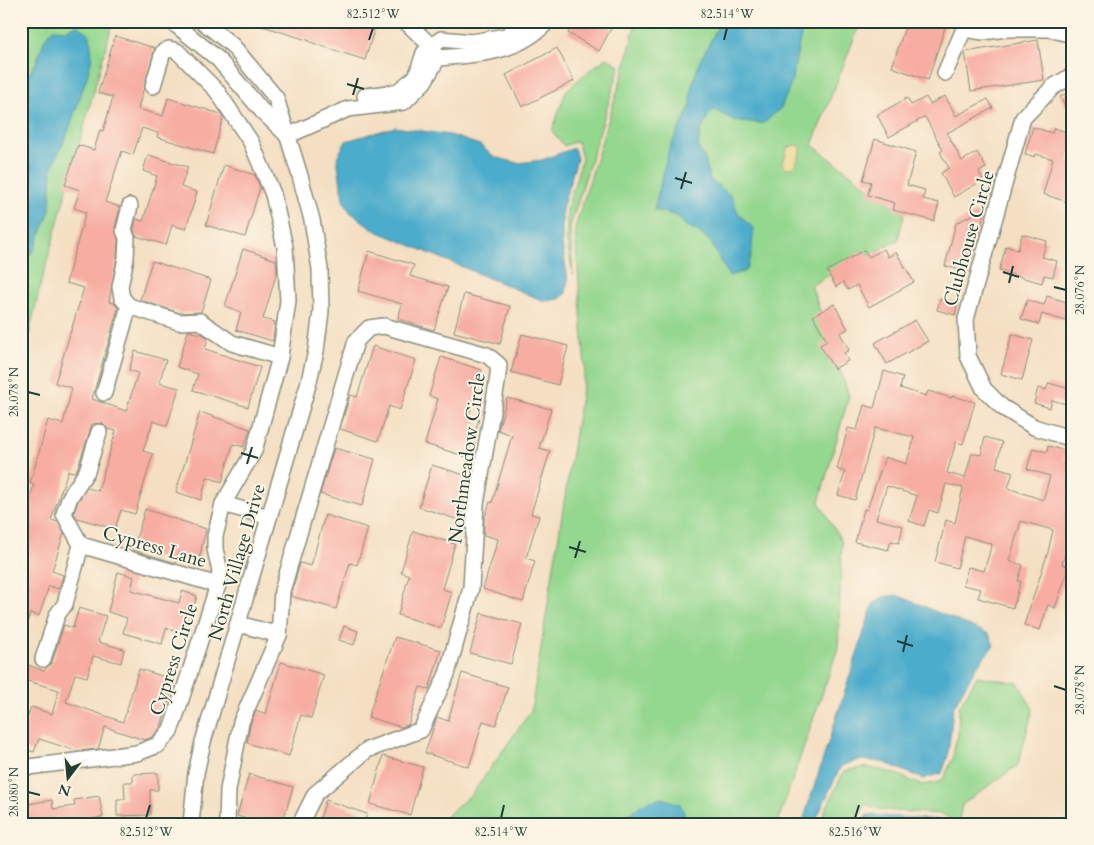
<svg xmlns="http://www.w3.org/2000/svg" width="1094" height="845" font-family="Cardo,serif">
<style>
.green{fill:#94d78f;stroke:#5a8a62}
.sand{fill:#eeda9e;stroke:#868c69}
.water{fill:#4caccb;stroke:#367480}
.building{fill:#f7ada2}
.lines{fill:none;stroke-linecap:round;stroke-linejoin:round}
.minor-casing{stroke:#8a8e7b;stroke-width:18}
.minor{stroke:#fff;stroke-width:15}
.ticks{fill:none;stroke:#1f3d34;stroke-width:2}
.labels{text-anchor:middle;stroke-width:4;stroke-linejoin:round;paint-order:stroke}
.street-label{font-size:19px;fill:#1f3d34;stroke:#fcf5e5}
.neatline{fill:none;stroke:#1f3d34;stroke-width:2}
.ticks-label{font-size:12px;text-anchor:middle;fill:#1f3d34}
</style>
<rect width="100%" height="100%" fill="#fcf5e5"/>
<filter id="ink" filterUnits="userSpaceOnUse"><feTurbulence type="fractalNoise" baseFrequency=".02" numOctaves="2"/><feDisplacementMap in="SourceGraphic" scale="10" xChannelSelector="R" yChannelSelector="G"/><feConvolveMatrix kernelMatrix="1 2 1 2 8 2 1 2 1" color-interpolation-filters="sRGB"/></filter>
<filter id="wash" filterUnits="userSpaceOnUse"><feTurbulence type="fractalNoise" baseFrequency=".0096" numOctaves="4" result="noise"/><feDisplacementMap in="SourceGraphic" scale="20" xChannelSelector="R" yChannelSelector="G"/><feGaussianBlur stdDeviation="1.12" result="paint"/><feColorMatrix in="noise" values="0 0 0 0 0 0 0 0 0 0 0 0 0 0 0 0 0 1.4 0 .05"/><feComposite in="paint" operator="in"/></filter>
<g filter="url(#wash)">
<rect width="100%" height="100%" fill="#f4dfc2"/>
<g class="green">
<polygon points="21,21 113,21 40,287 21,369"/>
<polygon points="636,21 861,21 812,145 904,214 898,240 811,285 849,396 819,502 842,542 838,648 777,824 437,824 472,794 531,711 585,370 575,228 626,63"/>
<polygon points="607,58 620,66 570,227 573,275 567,243 567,209 582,159 578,143 574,142 564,146 552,131 566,91 587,72"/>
<polygon points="977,676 1018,683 1033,709 1018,765 962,805 958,824 942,814 882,810 866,804 854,824 819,824 844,771 866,767 894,773 921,785 936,783 944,778 953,758 955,743 958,736 959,707"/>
</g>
<path class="sand" d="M 794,145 L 798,145 L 801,147 C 801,154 797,163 792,168 L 784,168 L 782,162 L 785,157 L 787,148 Z"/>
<g class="water">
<path d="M 721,21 L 800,21 L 802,30 L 791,84 L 781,108 L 764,123 L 738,122 L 714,110 L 708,116 L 700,133 L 698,147 L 705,159 L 710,179 L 732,197 L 738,213 L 754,229 C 751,245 754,257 745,271 L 729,276 L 710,241 L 696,230 L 686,226 L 677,216 L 654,210 L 669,149 L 691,105 L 691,88 L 700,61 Z"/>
<polygon points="77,25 90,35 92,57 87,77 67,135 52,167 50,211 33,252 21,263 21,85 36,63 45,38 53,29 66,30"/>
<polygon points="395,127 450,135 480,145 494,157 518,163 542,160 574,148 577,159 562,209 562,244 568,280 566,293 560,299 544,301 376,231 350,212 343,200 337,157 346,141"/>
<polygon points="897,595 989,634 994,645 975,669 953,708 948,756 942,773 923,779 883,762 859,760 841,766 814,824 802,824 873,604 883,597"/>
<polygon points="662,798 680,804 687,819 683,824 614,824 644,803"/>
<polygon points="867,815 941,820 946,824 861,824"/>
</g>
<g id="blocks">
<g class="building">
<polygon points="254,21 368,21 376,24 365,60 310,42 310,41 253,23"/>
<polygon points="575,21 615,21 599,51 568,33"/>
<polygon points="907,21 947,21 928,80 892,67"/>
<polygon points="115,36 155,48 138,109 163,116 168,98 221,114 223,118 213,154 157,137 158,133 142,128 133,155 122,151 105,202 120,207 115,228 118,239 117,257 109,302 114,303 118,308 92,399 126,411 138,373 129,370 135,351 166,360 159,383 179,388 167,426 153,421 143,451 153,454 135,514 121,510 115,529 77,518 74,513 78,501 87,488 98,491 116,431 108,429 102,423 92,424 78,467 75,472 68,471 51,520 58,522 64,533 52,571 63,575 59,589 49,586 39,616 30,613 24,633 21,633 21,573 26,557 21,555 21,526 34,485 30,484 48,420 63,424 72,388 55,383 84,288 66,283 86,212 74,208 80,190 65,185 78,145 94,150 100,130 103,131 113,97 98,93"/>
<polygon points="1038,40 1044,80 971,91 965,52"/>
<polygon points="557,48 574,81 522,107 506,75"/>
<polygon points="1073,90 1073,102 1065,106 1060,97"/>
<polygon points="945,96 956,116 988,99 993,108 947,133 962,161 977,152 986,168 979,172 983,180 954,197 941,173 949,168 940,152 943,150 925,117 889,137 877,115 907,98 911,105 926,97 930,104"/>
<polygon points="1033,127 1052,133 1054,128 1073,134 1073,147 1068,161 1073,162 1073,174 1069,188 1073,188 1073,204 1043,194 1053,159 1036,154 1035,157 1025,154"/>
<polygon points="875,139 916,152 907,185 925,190 923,199 939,203 934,221 893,210 895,203 868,195 871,182 863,180"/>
<polygon points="148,155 188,167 181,187 197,192 186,229 172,225 166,245 136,236 134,229 136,219 143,221 157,176 143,171"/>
<polygon points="224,165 255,175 260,187 245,237 206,225"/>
<polygon points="978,212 984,214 968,272 945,266 956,223"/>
<polygon points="1022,234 1047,241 1042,257 1057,261 1053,277 1044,275 1042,283 999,271 1006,246 1018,250"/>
<polygon points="243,249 276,260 277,272 263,319 275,322 273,341 236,330 241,312 225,306"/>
<polygon points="884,249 888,257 896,252 914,282 869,307 857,285 848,290 843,282 836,287 827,271 864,250 869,257"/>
<polygon points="369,251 414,265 410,276 448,287 434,330 398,319 402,304 358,291"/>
<polygon points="152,261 211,280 201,312 180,313 140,300"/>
<polygon points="464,294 510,306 500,344 454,332"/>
<polygon points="1047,296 1073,304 1073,323 1042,314 1039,324 1021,319 1027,300 1044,305"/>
<polygon points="940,299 958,303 955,315 937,310"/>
<polygon points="834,304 848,329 840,333 849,350 844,353 848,361 834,369 820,345 827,341 813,316"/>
<polygon points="915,320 928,341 887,364 875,343"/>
<polygon points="188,331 202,334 208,338 205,349 260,367 248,407 193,390 198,374 177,367"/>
<polygon points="522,334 568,346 558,385 511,372"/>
<polygon points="1012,334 1033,340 1022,380 1001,374"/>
<polygon points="373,346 416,360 400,410 389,406 378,441 340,429 350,395 357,397"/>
<polygon points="441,357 482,370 469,416 479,419 467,457 425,444 438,399 429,396"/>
<polygon points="884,371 903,377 900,388 926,396 928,391 952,398 952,396 975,402 963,444 956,442 947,473 965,478 972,453 981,455 985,437 1002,442 996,467 1013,472 1008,488 1043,500 1050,476 1027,469 1033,448 1047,452 1048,446 1066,451 1064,459 1073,461 1073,537 1071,537 1062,564 1069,567 1055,608 1048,605 1040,630 1024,625 1048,552 1053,530 1021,521 1009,561 1023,565 1018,581 1021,581 1013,608 978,598 981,589 963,585 968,567 984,571 992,544 965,536 957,568 935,562 946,520 955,523 963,488 946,484 938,513 929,510 924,526 909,521 917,496 887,486 876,519 903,526 899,543 891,541 888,550 855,542 864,509 867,510 885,457 906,464 913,443 914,437 875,428 855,500 838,495 845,472 837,469 848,428 857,430 864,405 874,408"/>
<polygon points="1049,383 1073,390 1073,406 1052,400 1050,408 1034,403 1038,388 1046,390"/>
<polygon points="507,398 551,409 539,448 550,451 531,514 539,516 526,558 535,561 523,602 483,589 498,539 484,535 484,520 490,502 492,503 512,435 498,430"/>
<polygon points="200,412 250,429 244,447 233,444 222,482 207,477 201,500 176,492"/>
<polygon points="334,448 375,459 362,506 320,494"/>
<polygon points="432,465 471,477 459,520 419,507"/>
<polygon points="145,509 206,529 199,559 179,553 176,563 133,550"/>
<polygon points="325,515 368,528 357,565 350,563 336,609 291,596 300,563 311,566"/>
<polygon points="413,531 455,544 442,589 452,592 441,628 398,615 409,575 401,572"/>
<polygon points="118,572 134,577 131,590 179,603 182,591 197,596 186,635 166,628 162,644 123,633 127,618 108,612"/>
<polygon points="79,608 106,616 98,642 124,649 121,663 93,656 87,677 75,674 66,702 123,722 139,669 175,680 161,727 152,737 144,740 105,727 98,749 77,751 39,739 34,752 21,748 21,735 31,707 52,714 59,690 21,679 21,662 44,671 52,662 64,625 73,628"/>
<polygon points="481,613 522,624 511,664 470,653"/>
<polygon points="344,626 358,631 354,645 339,640"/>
<polygon points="395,637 441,650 429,689 420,687 408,725 401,727 368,717"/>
<polygon points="281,662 324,675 311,718 301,715 289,756 247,743 250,725 256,710 266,714"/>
<polygon points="462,673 508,687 496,725 483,721 469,767 425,753 437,717 448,721"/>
<polygon points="383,756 423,767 410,815 370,804"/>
<polygon points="158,773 158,790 150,790 150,815 117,816 117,799 125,799 124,782 133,782 133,774"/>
<polygon points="249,774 293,787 282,824 263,824 237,816"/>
<polygon points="99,796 103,817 65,824 22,824 21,814 29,813 28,804 52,800 53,809 75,806 74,800"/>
<polygon points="326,800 367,814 364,824 318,824"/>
</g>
</g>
</g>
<g filter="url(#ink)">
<use href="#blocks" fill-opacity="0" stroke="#8a8e7b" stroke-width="1"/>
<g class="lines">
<g class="minor-casing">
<g id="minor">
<polyline points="171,21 218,59 262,111 287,135"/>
<polyline points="405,21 431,46 436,54"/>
<polyline points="945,73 964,29 983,32 1006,29 1049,29 1073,35"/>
<polyline points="1073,75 1053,87 1023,118 966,319 968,356 984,389 1002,407 1034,427 1073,439"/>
<polyline points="365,96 397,92 416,77 424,53 441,39 472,42 506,36 527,21"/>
<path d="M 287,136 L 348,109 L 404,102 L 424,82 L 438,58 C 478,55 519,53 548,21"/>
<polyline points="129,306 179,322 200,321 232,343 280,357"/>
<polyline points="104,393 129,306 122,298 120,287 126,258 127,238 124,230 130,206"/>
<polyline points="223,504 269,517"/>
<polyline points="81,545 218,585"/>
<polyline points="239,624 279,635"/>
<polyline points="43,659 57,615 65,604 81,545 64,514 70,497 87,471 99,432"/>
<polyline points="21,768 137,753 158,745 170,731 174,721 218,585 220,572 215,549 215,536 223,504 254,451 280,357 288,301 285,247 273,194 251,142 217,91 177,51 169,49 163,52 153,86"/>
<polyline points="191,824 196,773 203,742 308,385 316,351 321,311 320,269 312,220 300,176 276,98 232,45 202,21"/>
<polyline points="227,824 228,790 241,722 279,635 282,591 356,341 369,328 384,326 487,355 499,365 497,383 476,504 471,588 447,674 421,730 367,750 315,794 300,824"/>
</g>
</g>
<use href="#minor" class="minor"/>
</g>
</g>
<path class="ticks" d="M 369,40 L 373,28M 724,40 L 727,28M 347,84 L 364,89M 353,95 L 358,78M 675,178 L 692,183M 681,189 L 686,172M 1003,272 L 1019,277M 1009,283 L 1013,266M 1054,287 L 1066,290M 28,392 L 40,395M 241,453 L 258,458M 247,464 L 252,447M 569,547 L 586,552M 575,558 L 580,541M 897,641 L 913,646M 903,652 L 907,635M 1054,686 L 1066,690M 28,792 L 40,795M 146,818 L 150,805M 501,818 L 504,805M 855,818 L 859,805"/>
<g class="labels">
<g class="street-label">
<text transform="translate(968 238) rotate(-74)" y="7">Clubhouse Circle</text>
<text transform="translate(466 458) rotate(-82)" y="7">Northmeadow Circle</text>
<text transform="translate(155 546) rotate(16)" y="7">Cypress Lane</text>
<text transform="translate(236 562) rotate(-74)" y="7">North Village Drive</text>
<text transform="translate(173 659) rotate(-72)" y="7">Cypress Circle</text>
</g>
</g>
<rect width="1094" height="845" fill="none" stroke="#fcf5e5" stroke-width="55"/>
<g transform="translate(68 778) rotate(196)" stroke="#fcf5e5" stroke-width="4" paint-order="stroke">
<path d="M0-4L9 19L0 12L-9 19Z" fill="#1f3d34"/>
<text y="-8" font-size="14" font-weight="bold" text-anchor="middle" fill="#1f3d34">N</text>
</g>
<rect x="28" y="28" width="1038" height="790" class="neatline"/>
<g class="ticks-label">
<text x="373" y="18">82.512°W</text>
<text x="727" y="18">82.514°W</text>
<text transform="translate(1080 290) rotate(-90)" y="4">28.076°N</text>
<text transform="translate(14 392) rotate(-90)" y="4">28.078°N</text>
<text transform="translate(1080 690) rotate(-90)" y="4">28.078°N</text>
<text transform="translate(14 792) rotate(-90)" y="4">28.080°N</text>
<text x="146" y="836">82.512°W</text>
<text x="501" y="836">82.514°W</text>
<text x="855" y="836">82.516°W</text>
</g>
</svg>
